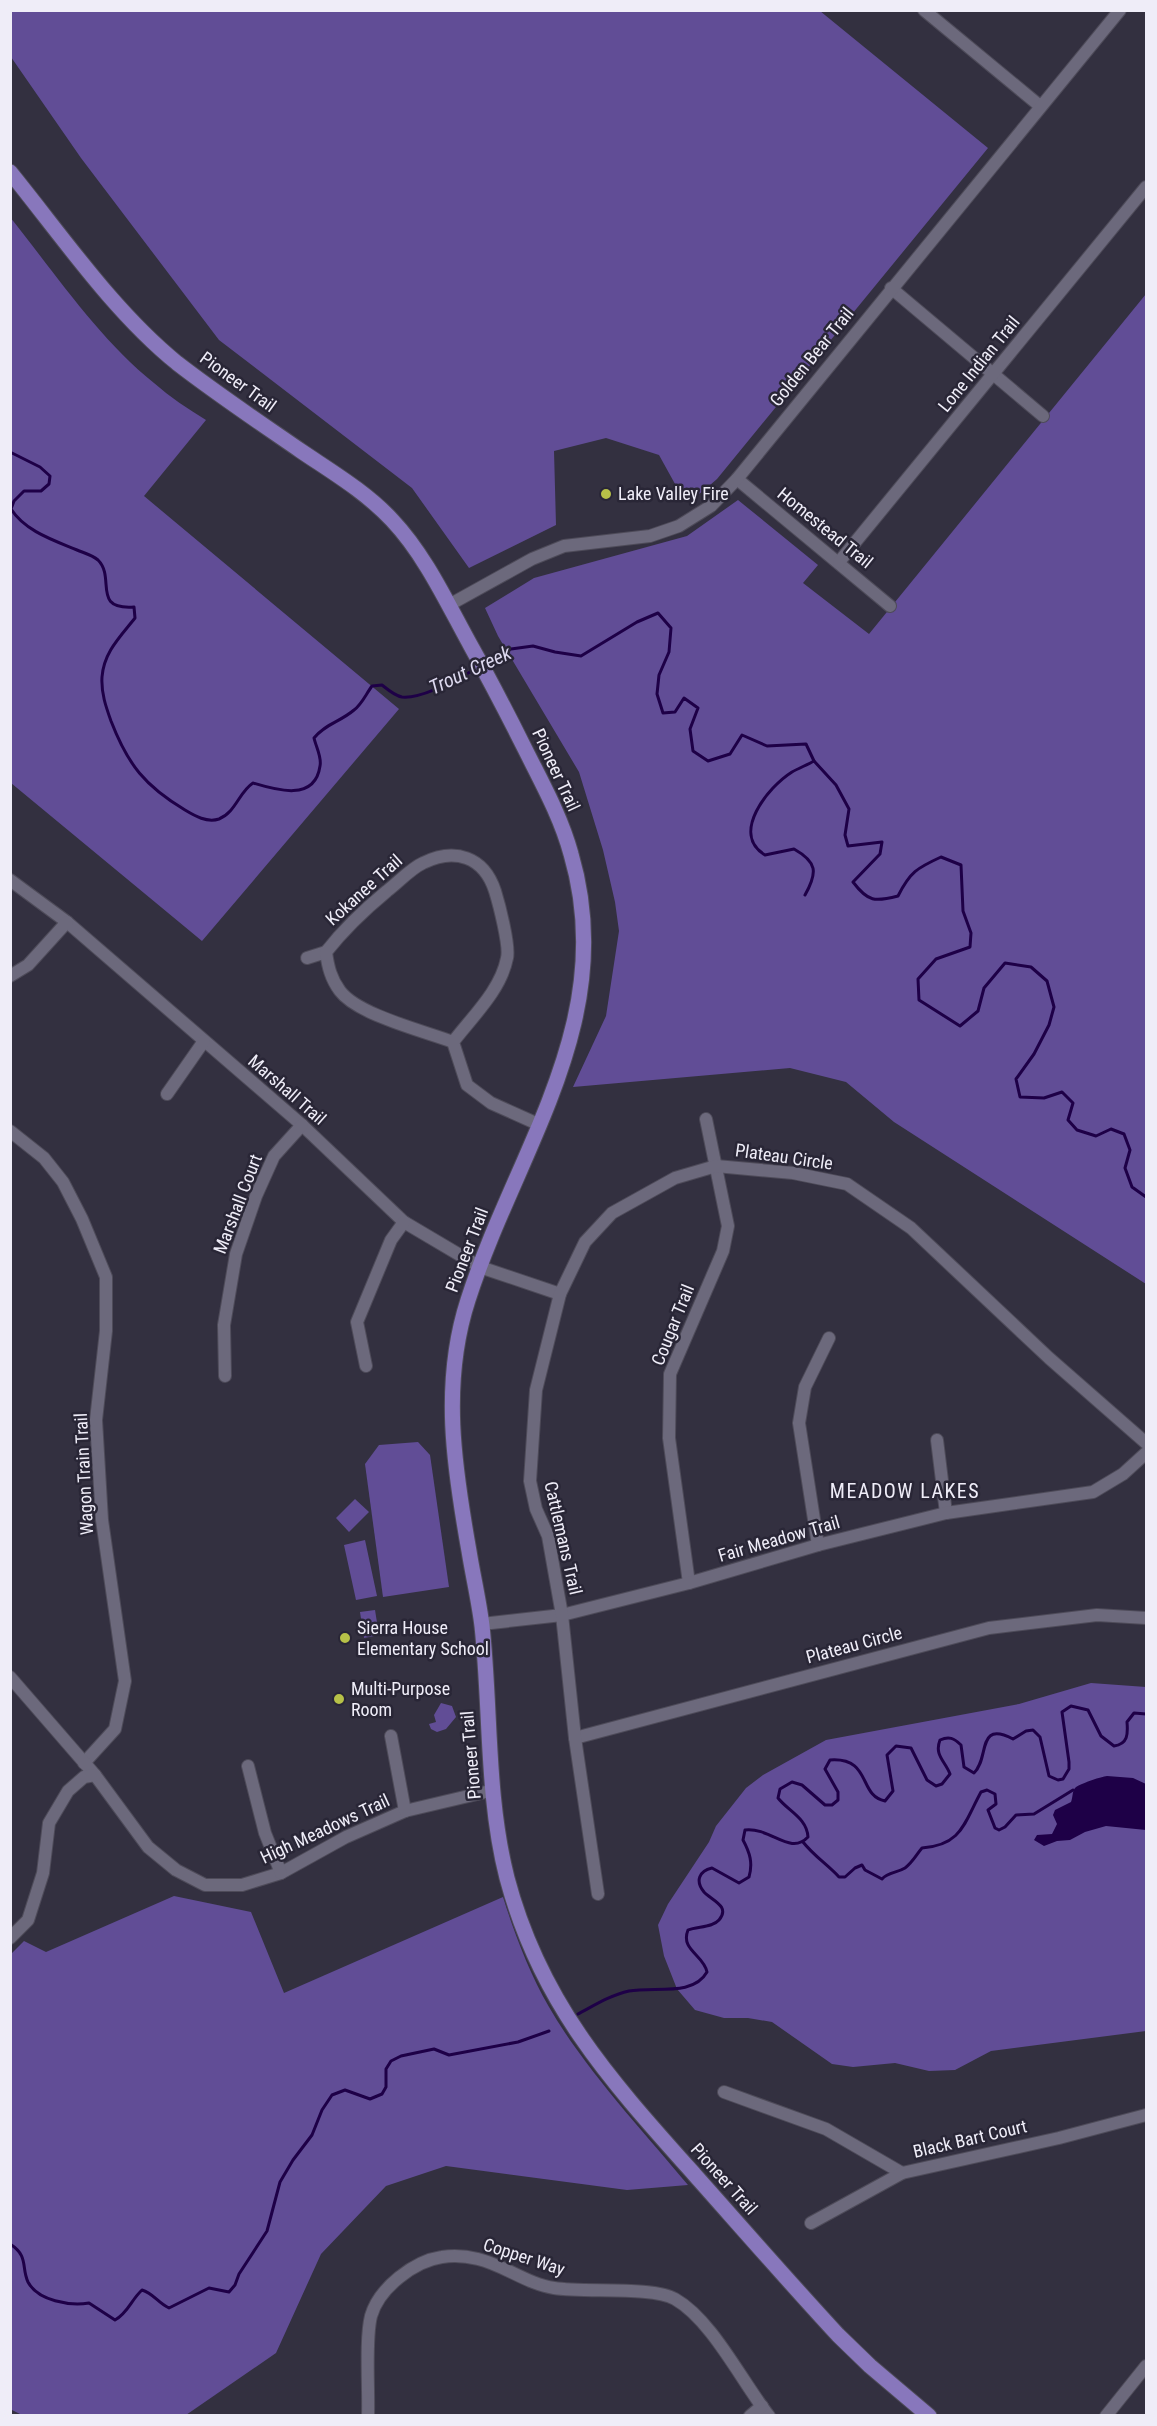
<svg xmlns="http://www.w3.org/2000/svg" width="1157" height="2426" font-family="'Roboto Condensed',sans-serif">
<style>
.green{fill:#614d96}
.water{fill:#1e0047}
.lines{fill:none;stroke-linecap:round;stroke-linejoin:round}
.stream{stroke:#1e0047;stroke-width:3}
.minor-casing{stroke:#4e4b59;stroke-width:14}
.major-casing{stroke:#4e4b59;stroke-width:17}
.minor{stroke:#6c697c;stroke-width:12}
.major{stroke:#8877bc;stroke-width:15}
.poi-dot{fill:#b7c148;stroke:#292636;stroke-width:2}
.labels{text-anchor:middle;stroke-width:5;stroke-linejoin:round;paint-order:stroke}
.street-label{font-size:18px;fill:#efedf8;stroke:#292636}
.poi-label{font-size:18px;fill:#efedf8;stroke:#292636;text-anchor:start}
.water-label{font-size:20px;font-style:italic;fill:#dcd8ee;stroke:#292636}
.neighbourhood-label{font-size:20px;letter-spacing:1.5px;fill:#efedf8;stroke:#292636}
</style>
<rect width="100%" height="100%" fill="#333040"/>
<g class="green">
<polygon points="10,11 820,11 988,148 717,479 702,492 685,502 659,455 606,438 554,451 556,525 469,568 412,488 219,340 81,158 11,57"/>
<path d="M 10,217 C 54,272 99,339 154,383 C 170,397 188,409 206,420 L 144,496 L 399,709 L 202,941 L 11,783 Z"/>
<polygon points="1146,294 1146,1284 894,1122 846,1082 790,1068 573,1087 606,1016 619,931 615,902 603,850 579,772 498,636 485,608 534,578 687,536 738,500 818,565 803,583 869,634"/>
<polygon points="418,1442 430,1455 449,1587 383,1597 365,1464 379,1445"/>
<polygon points="355,1499 369,1512 349,1532 336,1518"/>
<polygon points="365,1540 377,1596 356,1600 344,1545"/>
<polygon points="375,1610 379,1635 364,1638 360,1612"/>
<polygon points="1091,1683 1146,1687 1146,2031 991,2051 955,2070 929,2071 895,2063 853,2067 832,2064 772,2022 748,2018 724,2018 695,2010 677,1989 664,1956 658,1925 668,1904 709,1842 716,1826 746,1788 763,1775 826,1740 1019,1704"/>
<polygon points="441,1703 452,1706 456,1717 446,1729 437,1732 431,1729 429,1724 436,1722 434,1715"/>
<path d="M 174,1896 L 251,1912 L 284,1993 L 503,1897 C 515,1935 529,1972 549,2007 C 584,2068 643,2131 688,2185 L 627,2190 L 446,2166 L 386,2186 L 321,2254 L 276,2353 L 186,2415 L 22,2415 L 10,2409 L 11,1954 L 24,1941 L 46,1952 Z"/>
</g>
<path class="water" d="M 1107,1776 L 1133,1778 L 1146,1784 L 1146,1830 L 1106,1826 L 1085,1832 L 1070,1840 L 1057,1841 L 1044,1846 L 1034,1840 L 1037,1835 L 1052,1834 L 1057,1824 L 1053,1815 L 1055,1810 L 1071,1802 C 1073,1797 1072,1792 1075,1788 C 1079,1784 1100,1777 1107,1776 Z"/>
<g class="lines">
<g class="stream">
<path d="M 10,452 L 40,467 L 50,476 L 49,484 L 41,491 L 24,491 L 14,501 L 11,509 C 25,531 53,540 77,550 C 84,553 92,555 98,560 C 116,578 91,610 134,607 L 135,618 C 120,637 104,652 102,677 C 101,693 106,707 111,721 C 128,765 145,786 185,810 C 195,816 207,823 219,819 C 236,812 239,792 253,783 C 276,790 315,802 320,766 C 322,757 316,747 314,738 C 325,724 340,722 354,710 C 362,704 366,694 372,686 L 382,685 C 387,689 395,696 402,697 C 422,699 460,678 477,668"/>
<path d="M 485,663 L 511,649 L 533,646 L 555,652 L 581,656 L 637,622 L 658,613 L 671,628 L 669,652 L 659,675 L 657,694 L 663,713 L 675,712 L 684,698 L 698,708 L 690,729 L 693,751 L 708,761 L 730,754 L 742,735 L 767,746 L 806,744 L 814,761 L 836,785 L 849,809 L 845,835 L 848,846 L 882,842 L 880,854 L 853,882 C 868,902 875,902 898,896 C 910,872 917,868 941,857 L 961,865 L 963,911 L 971,933 L 970,947 L 936,959 L 918,979 L 919,1000 L 960,1026 L 978,1011 L 984,988 L 1005,963 L 1031,967 L 1047,981 L 1054,1007 L 1049,1025 L 1034,1054 L 1016,1079 L 1020,1097 L 1044,1098 L 1062,1092 L 1073,1103 L 1068,1120 L 1077,1130 L 1096,1136 L 1111,1129 L 1124,1134 L 1130,1150 L 1125,1168 L 1132,1187 L 1146,1197"/>
<path d="M 805,895 C 818,872 817,862 794,849 L 765,855 C 730,834 768,787 792,772 C 799,768 807,765 814,761"/>
<path d="M 803,1842 C 814,1856 828,1865 839,1877 L 845,1877 L 855,1868 L 862,1865 L 865,1870 L 882,1879 C 888,1872 897,1873 905,1868 C 913,1862 916,1855 922,1848 C 962,1845 964,1823 981,1792 L 987,1790 L 995,1794 L 996,1804 L 988,1810 L 995,1828 L 999,1830 L 1005,1827 L 1016,1815 L 1034,1814 L 1073,1790"/>
<path d="M 578,2014 C 595,2005 611,1995 629,1991 C 654,1986 693,1997 707,1972 C 704,1955 680,1950 688,1930 C 697,1926 712,1928 719,1920 C 731,1906 711,1900 704,1892 C 695,1881 699,1871 712,1868 L 739,1883 L 749,1877 C 753,1863 750,1853 743,1840 L 745,1830 C 771,1827 790,1856 808,1837 C 807,1818 788,1811 778,1798 L 780,1789 L 792,1782 L 802,1785 L 825,1805 L 832,1805 L 838,1800 L 838,1792 L 825,1769 L 830,1760 C 872,1757 858,1796 885,1801 L 893,1791 L 887,1755 L 896,1746 L 911,1748 L 927,1780 L 936,1786 L 942,1784 L 950,1774 C 945,1761 934,1755 940,1740 C 949,1736 954,1738 961,1745 L 964,1767 L 974,1773 C 990,1758 976,1720 1013,1739 L 1026,1731 L 1033,1730 L 1040,1737 L 1049,1776 L 1058,1780 L 1063,1779 L 1069,1769 L 1069,1762 L 1062,1712 L 1071,1706 L 1088,1710 L 1101,1736 L 1114,1746 C 1128,1744 1128,1734 1127,1722 L 1134,1713 L 1146,1714"/>
<path d="M 10,2244 C 29,2256 21,2267 28,2282 C 38,2301 70,2306 89,2303 L 115,2320 C 128,2313 131,2300 142,2290 C 153,2293 158,2303 169,2308 L 209,2288 L 229,2292 L 235,2285 L 239,2274 L 267,2231 L 280,2182 L 293,2160 L 312,2135 L 322,2110 L 332,2095 L 345,2090 L 370,2099 L 382,2094 L 386,2087 L 386,2069 L 391,2061 L 401,2056 L 434,2049 L 449,2055 L 518,2042 L 549,2031"/>
</g>
<g class="minor-casing">
<g id="minor">
<polyline points="924,10 1040,106"/>
<polyline points="891,288 1043,416"/>
<polyline points="737,479 890,606"/>
<polyline points="839,562 1146,187"/>
<polyline points="449,605 532,559 564,546 650,536 679,526 711,506 737,479 1120,10"/>
<polyline points="10,880 67,922 302,1125 404,1222 480,1267 560,1294"/>
<polyline points="307,958 326,952"/>
<polyline points="10,976 28,965 67,922"/>
<path d="M 453,1042 C 424,1031 358,1015 340,991 C 331,979 328,967 326,952 C 344,929 364,910 387,891 C 399,882 410,869 423,863 C 455,847 484,857 495,891 C 499,904 510,946 507,958 C 501,990 472,1017 453,1042 L 467,1085 L 491,1103 L 540,1125"/>
<polyline points="167,1094 204,1041"/>
<polyline points="10,1131 44,1158 63,1182 82,1219 106,1277 106,1331 96,1420 102,1520 125,1681 115,1729 84,1763"/>
<polyline points="366,1366 357,1322 391,1240 404,1222"/>
<polyline points="225,1376 224,1325 236,1254 256,1196 274,1156 302,1125"/>
<polyline points="937,1440 946,1513"/>
<polyline points="818,1545 799,1423 805,1387 829,1338"/>
<polyline points="689,1583 669,1438 670,1374 723,1251 728,1226 706,1119"/>
<polyline points="482,1624 562,1615 689,1583 818,1545 946,1513 1093,1492 1123,1474 1146,1453"/>
<polyline points="10,1677 95,1775 148,1847 176,1870 205,1885 242,1885 281,1873 346,1837 405,1811 494,1790"/>
<polyline points="391,1736 405,1811"/>
<polyline points="575,1738 989,1628 1097,1615 1146,1618"/>
<polyline points="248,1766 265,1833 281,1873"/>
<polyline points="598,1894 575,1738 562,1615 548,1536 536,1509 530,1481 536,1390 560,1294 585,1242 612,1213 675,1178 716,1166 793,1173 847,1184 911,1228 1049,1358 1146,1443"/>
<polyline points="10,1938 28,1920 43,1873 49,1823 68,1791 84,1777 95,1775"/>
<polyline points="724,2092 826,2129 902,2173"/>
<polyline points="811,2223 902,2173 1059,2138 1146,2115"/>
<path d="M 368,2416 C 369,2388 365,2340 371,2316 C 379,2288 414,2261 442,2257 C 454,2255 466,2256 478,2259 C 504,2265 527,2284 554,2288 C 585,2293 652,2286 675,2299 C 712,2320 742,2382 769,2416"/>
<polyline points="750,2416 762,2406"/>
<polyline points="1106,2416 1146,2366"/>
</g>
</g>
<g class="major-casing">
<path id="major" d="M 10,172 C 62,236 113,311 177,363 C 217,394 259,422 301,451 C 332,472 366,492 392,520 C 426,556 448,605 472,648 C 491,682 508,715 525,749 C 542,783 561,817 571,854 C 620,1020 516,1150 468,1300 C 441,1383 454,1467 469,1551 C 473,1576 479,1601 482,1626 C 491,1709 486,1796 507,1878 C 540,2003 610,2080 694,2174 C 742,2228 789,2282 838,2335 L 870,2366 L 929,2416"/>
</g>
<use href="#minor" class="minor"/>
<use href="#major" class="major"/>
</g>
<g class="poi-dot">
<circle cx="606" cy="494" r="6"/>
<circle cx="345" cy="1638" r="6"/>
<circle cx="339" cy="1699" r="6"/>
</g>
<g class="labels">
<g class="street-label">
<text transform="translate(812 357) rotate(-51)" y="6">Golden Bear Trail</text>
<text transform="translate(979 364) rotate(-51)" y="6">Lone Indian Trail</text>
<text transform="translate(238 382) rotate(36)" y="6">Pioneer Trail</text>
<text transform="translate(825 528) rotate(39)" y="6">Homestead Trail</text>
<text transform="translate(556 770) rotate(65)" y="6">Pioneer Trail</text>
<text transform="translate(364 890) rotate(-42)" y="6">Kokanee Trail</text>
<text transform="translate(287 1090) rotate(41)" y="6">Marshall Trail</text>
<text transform="translate(784 1157) rotate(8)" y="6">Plateau Circle</text>
<text transform="translate(238 1204) rotate(-69)" y="6">Marshall Court</text>
<text transform="translate(467 1250) rotate(-69)" y="6">Pioneer Trail</text>
<text transform="translate(673 1325) rotate(-68)" y="6">Cougar Trail</text>
<text transform="translate(84 1474) rotate(-93)" y="6">Wagon Train Trail</text>
<text transform="translate(563 1538) rotate(77)" y="6">Cattlemans Trail</text>
<text transform="translate(779 1539) rotate(-16)" y="6">Fair Meadow Trail</text>
<text transform="translate(854 1645) rotate(-15)" y="6">Plateau Circle</text>
<text transform="translate(471 1755) rotate(-95)" y="6">Pioneer Trail</text>
<text transform="translate(325 1829) rotate(-25)" y="6">High Meadows Trail</text>
<text transform="translate(970 2139) rotate(-13)" y="6">Black Bart Court</text>
<text transform="translate(724 2179) rotate(48)" y="6">Pioneer Trail</text>
<text transform="translate(524 2257) rotate(18)" y="6">Copper Way</text>
</g>
<g class="poi-label">
<text x="618" y="500">Lake Valley Fire</text>
<text x="357" y="1634">Sierra House<tspan x="357" dy="21">Elementary School</tspan></text>
<text x="351" y="1695">Multi-Purpose<tspan x="351" dy="21">Room</tspan></text>
</g>
<g class="water-label">
<text transform="translate(470 670) rotate(-25)" y="7">Trout Creek</text>
</g>
<g class="neighbourhood-label">
<text x="905" y="1498">MEADOW LAKES</text>
</g>
</g>
<rect width="1157" height="2426" fill="none" stroke="#efedf8" stroke-width="24"/>
</svg>
